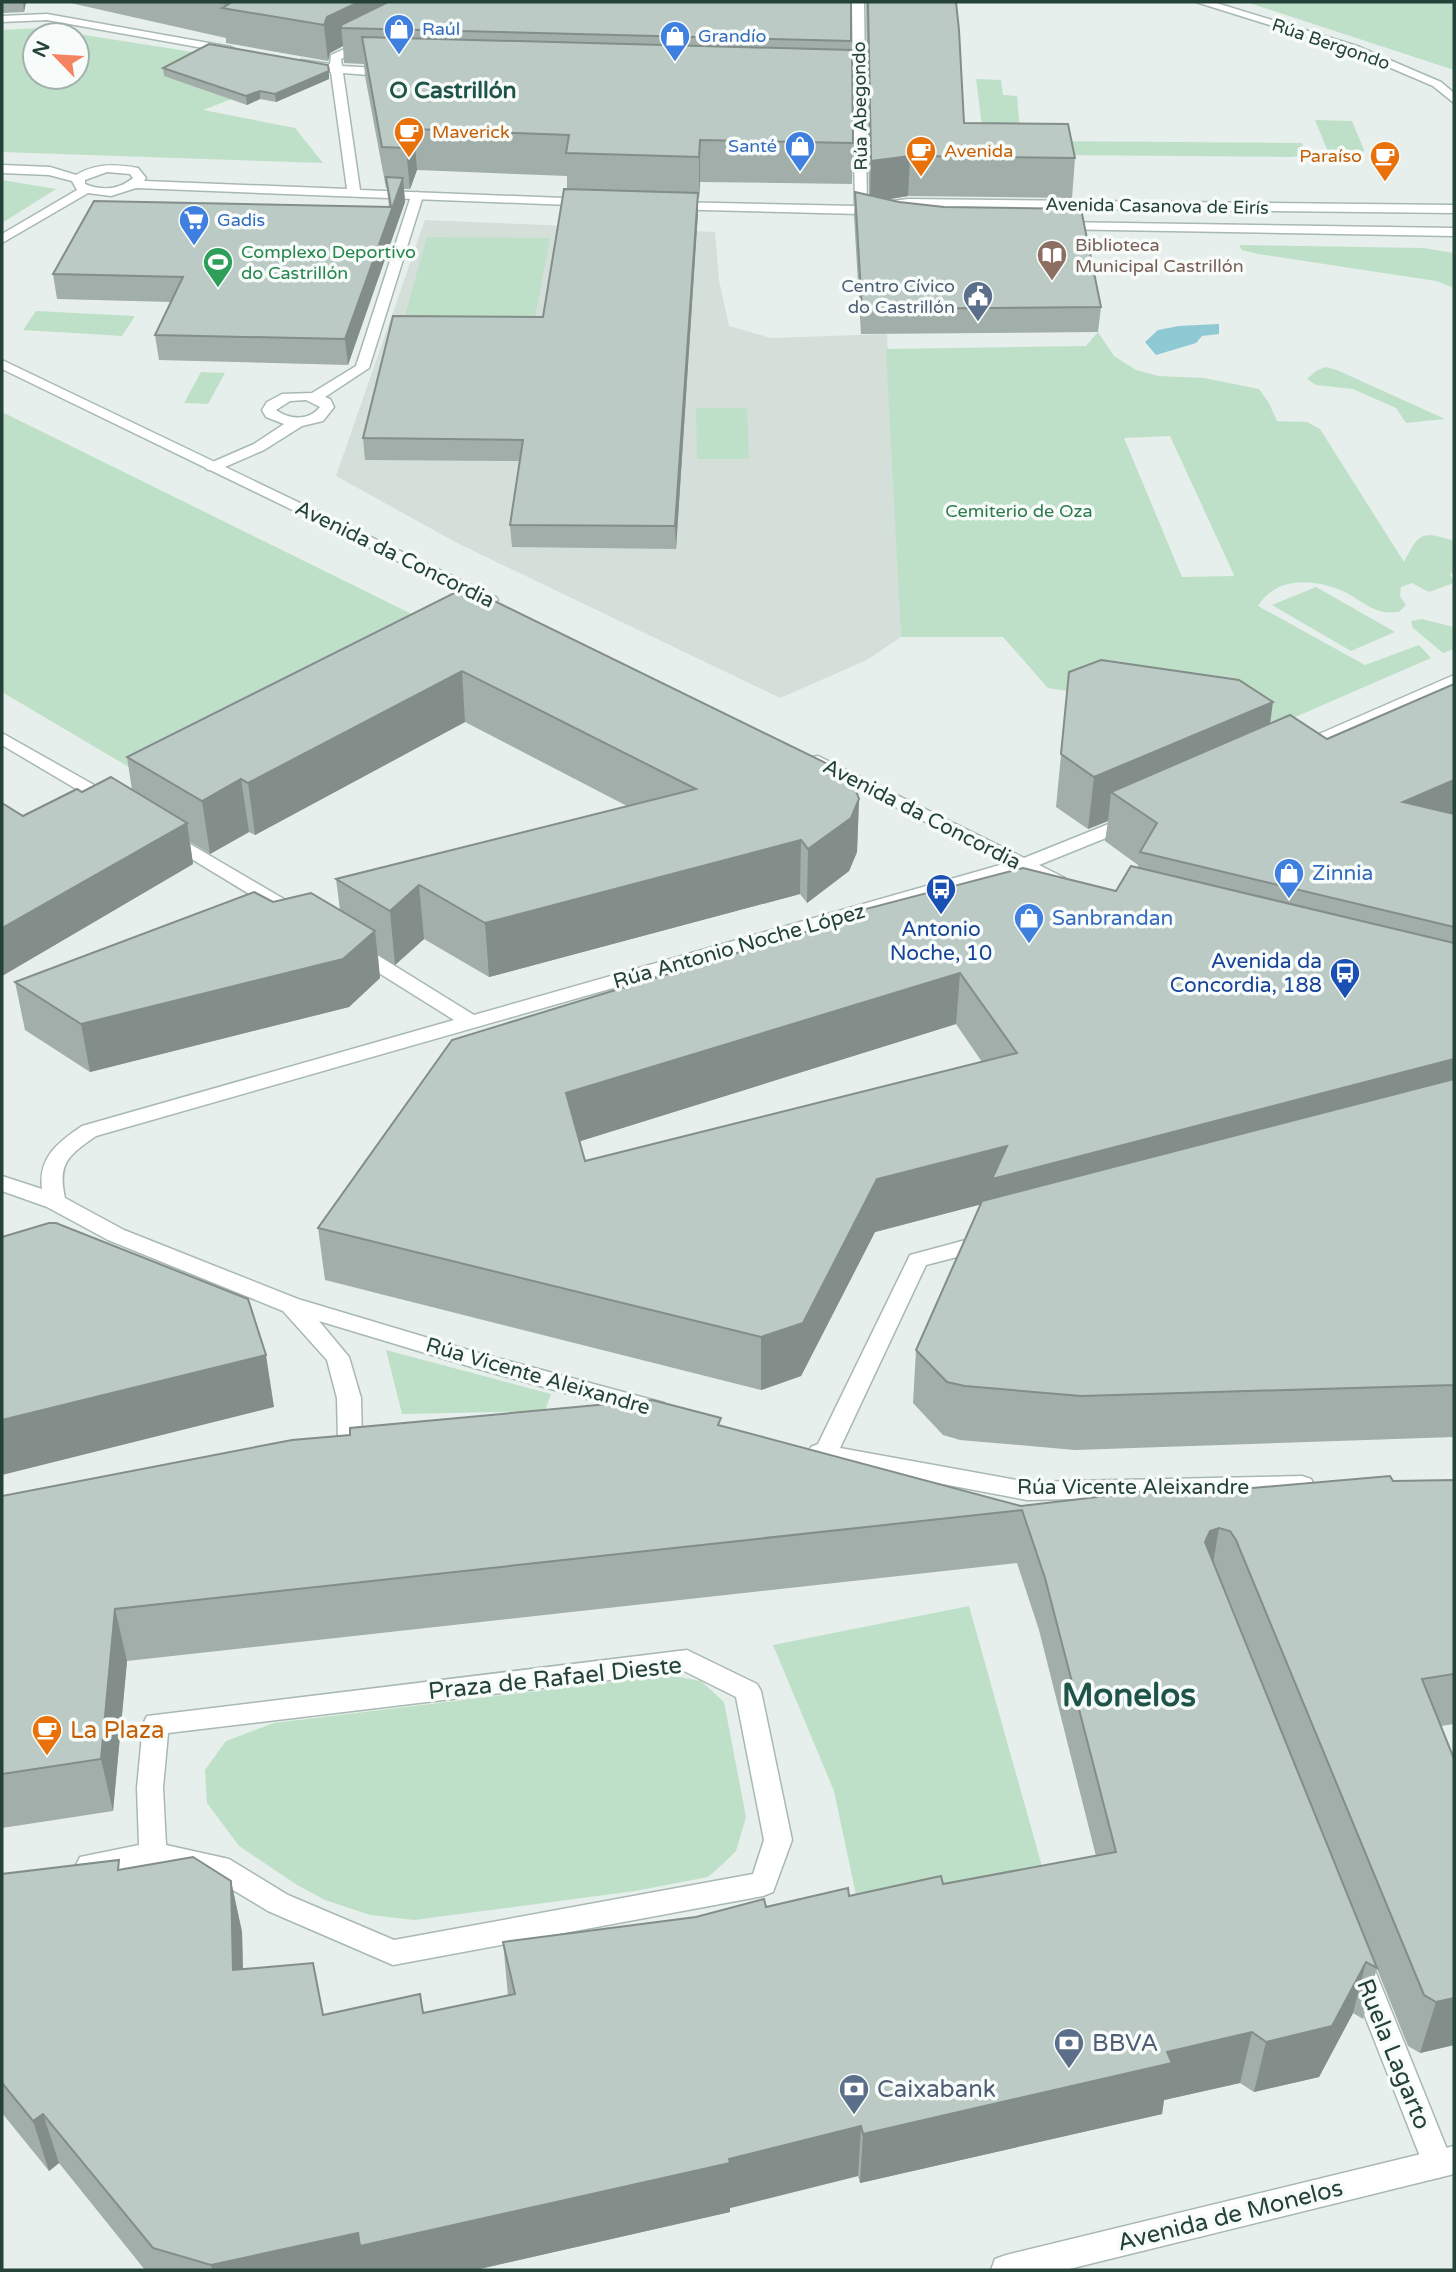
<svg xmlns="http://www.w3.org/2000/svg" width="1456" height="2272" font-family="'Varela Round',sans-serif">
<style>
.built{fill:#d4dfda}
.green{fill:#bfe0c8;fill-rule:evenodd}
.water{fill:#8ec9d4}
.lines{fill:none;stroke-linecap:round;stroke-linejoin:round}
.service-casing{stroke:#a8b8b2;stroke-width:3}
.pedestrian-casing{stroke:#a8b8b2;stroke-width:3}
.minor-casing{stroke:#a8b8b2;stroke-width:3}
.tertiary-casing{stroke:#a8b8b2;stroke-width:3}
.service{fill:#fff;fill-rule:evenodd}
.pedestrian{fill:#fff;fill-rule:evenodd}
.minor{fill:#fff;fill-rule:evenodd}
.tertiary{fill:#fff;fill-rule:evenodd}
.wall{fill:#a1aea9;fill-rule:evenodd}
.shaded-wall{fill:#838d89}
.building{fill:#bbcac4;stroke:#838d89;stroke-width:2;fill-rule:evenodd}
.labels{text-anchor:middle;stroke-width:7;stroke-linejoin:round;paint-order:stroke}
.far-shop-label{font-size:18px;fill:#366cbe;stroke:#f7fbf9;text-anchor:start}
.far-street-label{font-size:18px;fill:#24423a;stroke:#f7fbf9}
.far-food-label{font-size:18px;fill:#c56008;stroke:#f7fbf9;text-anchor:start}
.far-education-label{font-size:18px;fill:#785e54;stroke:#f7fbf9;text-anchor:start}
.far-leisure-label{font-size:18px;fill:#27864d;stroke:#f7fbf9;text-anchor:start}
.far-service-label{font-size:18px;fill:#4e5e75;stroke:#f7fbf9;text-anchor:end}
.far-park-label{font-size:18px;fill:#2d7a4b;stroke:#f7fbf9}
.street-label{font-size:21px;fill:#24423a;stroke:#f7fbf9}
.shop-label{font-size:21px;fill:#366cbe;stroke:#f7fbf9;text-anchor:start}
.transit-label{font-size:21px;fill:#164399;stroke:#f7fbf9}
.far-district-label{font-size:23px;font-weight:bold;fill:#1f5548;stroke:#f7fbf9}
.near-street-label{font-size:24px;fill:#24423a;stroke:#f7fbf9}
.near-food-label{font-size:24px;fill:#c56008;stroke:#f7fbf9;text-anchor:start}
.near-service-label{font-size:24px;fill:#4e5e75;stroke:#f7fbf9;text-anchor:start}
.near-district-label{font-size:33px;font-weight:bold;fill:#1f5548;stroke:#f7fbf9}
</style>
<rect width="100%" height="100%" fill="#e6efeb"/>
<polygon class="built" points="425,220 715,232 719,280 729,326 771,338 887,334 901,637 867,660 780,698 457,543 336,476"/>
<g class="green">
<polygon points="1246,2 1454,2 1454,70"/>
<path d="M 40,28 L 307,70 L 203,110 L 295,128 L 323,163 L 2,152 L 2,30 ZM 35,35 L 77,35 L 77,77 L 35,77 Z"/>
<polygon points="976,79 1001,80 1003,95 1017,96 1021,140 985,150"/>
<polygon points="1315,120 1352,121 1364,150 1363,156 1344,158 1328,152"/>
<polygon points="1045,141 1302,143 1305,153 1301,156 1290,157 1058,155"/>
<polygon points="2,180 56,189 2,223"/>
<polygon points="427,237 550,238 531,338 399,337"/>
<polygon points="1239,245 1423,248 1454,253 1454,288 1436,281 1258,254 1242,250"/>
<polygon points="36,311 135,316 122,336 23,330"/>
<path d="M 1098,332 L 1114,356 L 1136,370 L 1159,376 L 1204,378 L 1259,389 L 1269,403 L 1277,421 L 1307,422 L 1320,429 L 1404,562 C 1419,534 1420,530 1454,541 L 1454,571 L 1450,574 L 1454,583 L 1429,592 L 1412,583 L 1401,587 L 1400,596 L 1406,605 L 1399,612 C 1394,612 1388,613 1383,612 C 1366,608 1353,594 1338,589 C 1309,578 1275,578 1258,606 L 1365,665 L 1419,645 L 1431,658 L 1279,724 L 1048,688 L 1003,637 L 901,637 L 886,349 L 1086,346 ZM 1170,436 L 1234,575 L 1234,576 L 1182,577 L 1124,438 Z"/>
<polygon points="1325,367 1337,370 1445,419 1406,423 1396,408 1353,389 1316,385 1307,379 1316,371"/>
<polygon points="201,372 225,373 208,404 184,403"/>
<polygon points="696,408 747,408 749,459 697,459"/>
<polygon points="2,412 436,626 144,776 2,692"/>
<polygon points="1316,587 1395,632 1351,651 1272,605"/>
<polygon points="1422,619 1454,627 1454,649 1443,653 1413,628 1411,621"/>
<polygon points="386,1350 551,1394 545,1411 402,1414"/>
<polygon points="969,1606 1043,1870 856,1895 834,1791 773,1645"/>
<polygon points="669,1675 701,1681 724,1702 746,1817 736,1851 724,1863 708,1877 635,1891 414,1920 370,1915 325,1900 297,1885 239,1846 207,1803 205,1770 226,1741 274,1723"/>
</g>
<polygon class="water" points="1219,324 1219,334 1202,336 1196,343 1156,355 1145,342 1158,330 1179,326"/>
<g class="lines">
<g class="service-casing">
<path id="service" d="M 417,192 L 423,196 L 369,368 L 325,397 L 330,399 L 334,407 L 323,421 L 302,426 L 264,450 L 218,470 L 208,470 L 205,467 L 208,464 L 254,444 L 284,424 L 266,417 L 262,410 L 267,402 L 282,394 L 312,393 L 356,366 L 411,196 ZM 306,400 L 320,407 C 309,421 290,420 276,410 L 290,401 Z"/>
</g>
<g class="pedestrian-casing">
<polygon id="pedestrian" points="1360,1955 1370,1959 1374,1968 1453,2164 1449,2174 1438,2178 1427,2174 1423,2164 1346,1968 1350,1959"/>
</g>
<g class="minor-casing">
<g id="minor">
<polygon points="852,2 864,2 867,208 872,209 872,204 877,203 908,199 1454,205 1454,213 908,207 878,211 888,216 882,220 860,214 665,209 664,206 670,202 855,206 853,88 825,88 819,84 825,80 853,80"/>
<polygon points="1196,2 1213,2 1357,46 1441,82 1454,93 1454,103 1433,86 1349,50"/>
<polygon points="47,14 231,47 237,50 231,53 47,20 2,22 2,16"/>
<path d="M 369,38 L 373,39 L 373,43 L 341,59 L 342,66 L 394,69 L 400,73 L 394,77 L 343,73 L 360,190 L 589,199 L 595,203 L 594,206 L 136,188 L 111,196 L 88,193 L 2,243 L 2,234 L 77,190 L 72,181 L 49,175 L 2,173 L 2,165 L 50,167 L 76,175 C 95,163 117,164 138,168 L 146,178 L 144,181 L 347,189 L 331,72 L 295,63 L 301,60 L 330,64 L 331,55 ZM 107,172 L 130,174 L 133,178 C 119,190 102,191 85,184 L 85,180 Z"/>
<polygon points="1057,222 1454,228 1454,236 1052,229 1050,226"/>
<polygon points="2,360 496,597 498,600 490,605 484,603 2,369"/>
<polygon points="1454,675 1454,686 1306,753 1294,753 1291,749 1294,745"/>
<polygon points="2,733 117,798 120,802 111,807 105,806 2,745"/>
<path d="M 818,756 L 1024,858 L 1126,817 L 1138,817 L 1141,821 L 1138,825 L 1039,865 L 1065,878 L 1067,882 L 1065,886 L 1051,886 L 1022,871 L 96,1136 C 69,1155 57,1163 65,1198 L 124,1230 L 298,1299 L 475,1352 L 664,1403 L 668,1409 L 664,1415 L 656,1418 L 475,1368 L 319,1321 L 349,1357 L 361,1398 L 362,1442 L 358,1448 L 350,1451 L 342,1448 L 338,1442 L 337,1398 L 327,1360 L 283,1311 L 108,1240 L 47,1207 L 2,1191 L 2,1176 L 42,1189 C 38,1158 57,1143 82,1126 L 454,1020 L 347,953 L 344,949 L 347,945 L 361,945 L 474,1015 L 1007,863 L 812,765 L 809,761 L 812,757 Z"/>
<polygon points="168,831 306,912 309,916 299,922 292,920 162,841 159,837"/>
<polygon points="988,1234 996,1237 999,1242 996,1247 926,1265 840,1448 1027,1482 1302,1476 1311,1479 1314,1485 1311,1491 1302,1494 1027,1500 811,1459 807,1453 811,1447 818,1444 910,1255"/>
<path d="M 687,1650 L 757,1684 L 761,1691 L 792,1840 L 773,1892 L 763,1896 L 393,1965 L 268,1911 L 213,1878 L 153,1866 L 90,1877 L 80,1873 L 76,1865 L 80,1857 L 139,1845 L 137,1788 L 143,1724 L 147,1716 ZM 684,1671 L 736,1697 L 764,1840 L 753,1874 L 394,1940 L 288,1895 L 229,1859 L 166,1845 L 163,1788 L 168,1733 Z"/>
</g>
</g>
<g class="tertiary-casing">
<polygon id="tertiary" points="1454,2146 1454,2174 1065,2270 991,2270 995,2259 1006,2255"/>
</g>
<use href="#service" class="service"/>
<use href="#pedestrian" class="pedestrian"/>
<use href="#minor" class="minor"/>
<use href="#tertiary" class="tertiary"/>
</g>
<g class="wall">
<polygon points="2,2 26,2 24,12 2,13"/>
<polygon points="66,2 851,2 853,143 852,184 700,182 699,198 698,198 698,212 676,549 512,547 510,525 520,461 365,460 363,438 543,317 567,189 567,176 417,170 410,189 404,189 405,202 348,365 159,360 155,335 171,302 57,299 53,274 389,207 387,188 386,188 365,76 364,64 344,63 343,46 330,53 328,61 226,43 226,38"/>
<polygon points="866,2 956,2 964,123 1075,158 1072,198 908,196 886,200 1101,307 1098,332 861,334 854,216 855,192 869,196"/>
<polygon points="163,68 329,79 276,102 260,99 247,105 164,76"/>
<polygon points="466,587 859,799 857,852 849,871 807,903 800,894 489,977 424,939 395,965 378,955 380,978 349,1007 90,1072 25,1030 15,982 273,902 340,910 336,879 627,806 465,722 255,835 249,832 210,854 190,842 193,864 2,976 2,803 23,816 82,792 132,790 127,757"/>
<path d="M 1069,672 L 1327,739 L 1454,684 L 1454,1437 L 1075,1450 L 960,1440 L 943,1435 L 913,1403 L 916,1350 L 981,1204 L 875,1232 L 801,1376 L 761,1390 L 325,1280 L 318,1228 L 857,916 L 858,911 L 1116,891 L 1138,868 L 1138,865 L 1105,841 L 1108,821 L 1088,829 L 1056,807 ZM 956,1024 L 982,1062 L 585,1161 L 580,1141 Z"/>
<polygon points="721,1426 1021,1506 1185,1494 1393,1481 1454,1480 1454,1724 1441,1726 1454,2045 1420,2053 1408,2046 1226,1592 1223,1586 1377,1968 1363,2019 1353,2013 1319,2077 1254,2092 1240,2083 1164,2100 1162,2114 860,2183 858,2176 730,2208 730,2212 475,2270 145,2270 59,2163 49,2171 2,2113 2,1874 121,1870 231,1881 242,1932 243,1970 323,2015 423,2013 508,1996 503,1942 943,1884 1096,1856 1039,1630 1017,1563 127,1661 113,1811 2,1828 2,1496"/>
</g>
<g class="shaded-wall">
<polygon points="23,2 26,2 24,12"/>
<polygon points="359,2 435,2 341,25 343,46 330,53 328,61 324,25 327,17"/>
<polygon points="329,71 329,79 276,102 275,94"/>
<polygon points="260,91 260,99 247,105 246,96"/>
<polygon points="414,129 417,170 410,189 406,148"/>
<polygon points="700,140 700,182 699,198 699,157"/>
<polygon points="910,156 908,196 870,202 871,161"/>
<polygon points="403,178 405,202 348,365 345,339"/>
<polygon points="698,193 698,212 676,549 675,526"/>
<polygon points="462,671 465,722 255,835 248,783"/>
<polygon points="1273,702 1266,754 1111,792 1108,821 1088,829 1094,777"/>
<polygon points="241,779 249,832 210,854 202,801"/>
<polygon points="1454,780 1454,825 1403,802"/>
<polygon points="859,799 857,852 849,871 807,903 808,849"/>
<polygon points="187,823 193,864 2,976 2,928"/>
<polygon points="801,840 800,894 489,977 485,923"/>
<polygon points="419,885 424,939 395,965 390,911"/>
<polygon points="375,931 380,978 349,1007 90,1072 81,1024"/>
<polygon points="960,973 956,1024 568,1145 566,1093"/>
<polygon points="1454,1059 1454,1104 990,1202 875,1232 801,1376 761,1390 761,1337 877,1179 1007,1146"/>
<polygon points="266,1355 274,1407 2,1475 2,1420"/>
<polygon points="1219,1528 1210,1581 1205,1542 1210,1531"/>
<polygon points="115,1609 127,1661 113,1811 101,1759"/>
<polygon points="231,1881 242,1932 244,2021 233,1970"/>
<polygon points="1366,1962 1353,2013 1319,2077 1254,2092 1266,2042"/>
<polygon points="1454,1998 1454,2045 1420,2053 1436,2002"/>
<polygon points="1252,2032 1240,2083 1164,2100 1162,2114 860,2183 863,2134 1167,2052"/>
<polygon points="43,2114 59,2163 49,2171 33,2121"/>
<polygon points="861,2126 858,2176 730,2208 730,2212 475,2270 212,2270 211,2265 358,2233 729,2159"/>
</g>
<g class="building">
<polygon points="217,2 359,2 327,17 324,25 222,8 229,4"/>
<polygon points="388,2 851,2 851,41 341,28 341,25"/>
<polygon points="868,2 956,2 959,30 964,123 1068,124 1075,158 910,156 871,161"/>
<polygon points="362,37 852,50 853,143 700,140 699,157 566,153 569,135 414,129 406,148 382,147"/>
<polygon points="209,44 328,65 329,71 275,94 260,91 246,96 163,68"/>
<polygon points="386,177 403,178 345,339 155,335 183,277 53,274 94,201 391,207"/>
<polygon points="564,189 698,193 675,526 510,525 523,440 363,438 393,316 543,317"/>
<polygon points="855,192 899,202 944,207 1081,209 1101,307 862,309"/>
<polygon points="466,587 836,768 852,780 859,799 851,818 808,849 801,840 485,923 419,885 390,911 336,879 696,789 462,671 248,783 241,779 202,801 127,757"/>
<polygon points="1101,660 1239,680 1273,702 1094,777 1061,754 1069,672"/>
<polygon points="1454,684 1454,780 1403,802 1454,814 1454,927 1140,852 1157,823 1111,792 1290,715 1327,739"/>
<polygon points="111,777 187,823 2,928 2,803 23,816 77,789 82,792"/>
<path d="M 1131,866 L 1454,943 L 1454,1059 L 992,1179 L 1007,1146 L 877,1179 L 803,1323 L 761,1337 L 318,1228 L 452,1040 L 861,915 L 858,911 L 1023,868 L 1116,891 ZM 960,973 L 1017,1053 L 585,1161 L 566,1093 Z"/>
<polygon points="254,892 273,902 311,893 375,931 343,959 81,1024 15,982"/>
<polygon points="1454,1079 1454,1385 1081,1396 965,1386 947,1382 916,1350 982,1201"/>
<polygon points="49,1223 56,1223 248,1299 266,1355 2,1420 2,1237"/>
<polygon points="652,1400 721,1418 718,1425 1021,1506 1182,1487 1185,1494 1390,1476 1393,1481 1454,1480 1454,1674 1422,1679 1454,1759 1454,1998 1436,2002 1424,1995 1236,1540 1230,1531 1219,1528 1210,1531 1205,1542 1377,1968 1366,1962 1332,2026 1266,2042 1252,2032 1167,2052 1172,2063 863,2134 861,2126 729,2159 730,2163 360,2246 358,2233 211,2265 153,2248 43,2114 33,2121 2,2083 2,1874 119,1860 118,1870 193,1857 231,1881 233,1970 313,1963 323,2015 420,1994 423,2013 515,1994 503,1942 696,1917 764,1899 766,1907 848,1888 849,1896 941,1876 943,1884 1116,1852 1045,1578 1022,1510 115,1609 101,1759 2,1774 2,1496 292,1440 350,1435 350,1428"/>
</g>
<defs>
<g id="shop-pin" transform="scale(1.575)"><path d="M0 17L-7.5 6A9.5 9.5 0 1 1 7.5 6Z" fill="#3f7fe0" stroke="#f7fbf9"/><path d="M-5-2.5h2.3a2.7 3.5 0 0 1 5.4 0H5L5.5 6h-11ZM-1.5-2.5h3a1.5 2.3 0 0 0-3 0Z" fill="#fff"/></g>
<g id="cafe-pin" transform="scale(1.575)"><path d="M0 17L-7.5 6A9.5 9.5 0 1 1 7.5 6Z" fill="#e8710a" stroke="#f7fbf9"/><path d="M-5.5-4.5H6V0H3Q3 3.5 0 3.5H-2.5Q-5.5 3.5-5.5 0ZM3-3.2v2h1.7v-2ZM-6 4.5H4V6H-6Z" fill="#fff"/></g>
<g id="supermarket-pin" transform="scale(1.575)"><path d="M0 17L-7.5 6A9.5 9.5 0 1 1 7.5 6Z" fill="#3f7fe0" stroke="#f7fbf9"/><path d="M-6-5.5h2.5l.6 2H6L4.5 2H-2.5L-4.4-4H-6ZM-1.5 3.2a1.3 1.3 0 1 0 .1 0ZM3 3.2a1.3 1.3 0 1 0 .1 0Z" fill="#fff"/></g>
<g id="library-pin" transform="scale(1.575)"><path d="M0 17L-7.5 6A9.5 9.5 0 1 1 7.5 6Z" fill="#8d6e63" stroke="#f7fbf9"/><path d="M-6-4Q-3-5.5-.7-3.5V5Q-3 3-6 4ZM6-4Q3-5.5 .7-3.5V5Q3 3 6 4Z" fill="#fff"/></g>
<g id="stadium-pin" transform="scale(1.575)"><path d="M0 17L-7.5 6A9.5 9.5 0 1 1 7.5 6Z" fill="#2e9e5b" stroke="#f7fbf9"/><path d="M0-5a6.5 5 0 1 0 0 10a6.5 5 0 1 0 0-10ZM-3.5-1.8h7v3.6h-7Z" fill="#fff"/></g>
<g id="civic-pin" transform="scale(1.575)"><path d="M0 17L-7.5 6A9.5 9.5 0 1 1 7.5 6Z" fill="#5c6f8a" stroke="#f7fbf9"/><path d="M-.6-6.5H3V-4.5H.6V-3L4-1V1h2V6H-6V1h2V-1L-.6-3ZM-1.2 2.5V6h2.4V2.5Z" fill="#fff"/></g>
<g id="bus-pin" transform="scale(1.575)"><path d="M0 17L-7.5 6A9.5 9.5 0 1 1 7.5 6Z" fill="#1a4fb4" stroke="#f7fbf9"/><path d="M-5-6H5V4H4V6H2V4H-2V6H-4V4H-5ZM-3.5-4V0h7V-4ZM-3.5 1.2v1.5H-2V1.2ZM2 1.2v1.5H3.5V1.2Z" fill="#fff"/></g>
<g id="bank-pin" transform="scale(1.575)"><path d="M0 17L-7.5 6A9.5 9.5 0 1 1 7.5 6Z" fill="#5c6f8a" stroke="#f7fbf9"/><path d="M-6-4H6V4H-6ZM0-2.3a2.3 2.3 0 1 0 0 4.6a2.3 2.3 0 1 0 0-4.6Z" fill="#fff"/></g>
</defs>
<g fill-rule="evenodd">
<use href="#shop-pin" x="399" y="29"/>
<use href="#shop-pin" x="675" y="36"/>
<use href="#cafe-pin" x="409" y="132"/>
<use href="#shop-pin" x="800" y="146"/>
<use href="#cafe-pin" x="921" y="151"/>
<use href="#cafe-pin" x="1385" y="156"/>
<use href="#supermarket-pin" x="194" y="220"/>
<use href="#library-pin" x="1052" y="255"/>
<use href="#stadium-pin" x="218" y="262"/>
<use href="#civic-pin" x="978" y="296"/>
<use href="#shop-pin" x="1289" y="873"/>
<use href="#bus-pin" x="941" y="889"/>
<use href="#shop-pin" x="1029" y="918"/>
<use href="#bus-pin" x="1345" y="973"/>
<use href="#cafe-pin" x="47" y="1730"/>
<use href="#bank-pin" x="1069" y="2043"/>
<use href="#bank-pin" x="854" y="2089"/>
</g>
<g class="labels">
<g class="far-shop-label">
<text x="422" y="35">Raúl</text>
<text x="698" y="42">Grandío</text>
<text x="777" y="152" text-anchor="end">Santé</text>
<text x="217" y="226">Gadis</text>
</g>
<g class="far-street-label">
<text transform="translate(1331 44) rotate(19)" y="6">Rúa Bergondo</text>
<text transform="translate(860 106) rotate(-91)" y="6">Rúa Abegondo</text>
<text transform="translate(1157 206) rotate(1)" y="6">Avenida Casanova de Eirís</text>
</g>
<g class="far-food-label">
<text x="432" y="138">Maverick</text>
<text x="944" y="157">Avenida</text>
<text x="1362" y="162" text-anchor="end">Paraíso</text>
</g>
<g class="far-education-label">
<text x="1075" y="251">Biblioteca<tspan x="1075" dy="21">Municipal Castrillón</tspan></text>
</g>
<g class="far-leisure-label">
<text x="241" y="258">Complexo Deportivo<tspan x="241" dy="21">do Castrillón</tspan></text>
</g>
<g class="far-service-label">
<text x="955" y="292">Centro Cívico<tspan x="955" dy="21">do Castrillón</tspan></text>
</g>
<g class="far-park-label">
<text x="1019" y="517">Cemiterio de Oza</text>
</g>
<g class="street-label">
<text transform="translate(395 554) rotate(26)" y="7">Avenida da Concordia</text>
<text transform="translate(922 814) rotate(27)" y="7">Avenida da Concordia</text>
<text transform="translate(739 946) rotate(-16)" y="7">Rúa Antonio Noche López</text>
<text transform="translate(538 1376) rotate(16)" y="7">Rúa Vicente Aleixandre</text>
<text x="1133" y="1494">Rúa Vicente Aleixandre</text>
</g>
<g class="shop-label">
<text x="1312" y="880">Zinnia</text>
<text x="1052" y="925">Sanbrandan</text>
</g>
<g class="transit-label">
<text x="941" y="936">Antonio<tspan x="941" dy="24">Noche, 10</tspan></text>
<text x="1322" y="968" text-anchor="end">Avenida da<tspan x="1322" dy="24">Concordia, 188</tspan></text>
</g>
<g class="far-district-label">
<text x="453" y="98">O Castrillón</text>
</g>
<g class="near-street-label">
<text transform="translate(555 1678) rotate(-6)" y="8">Praza de Rafael Dieste</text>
<text transform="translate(1394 2054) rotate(68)" y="8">Ruela Lagarto</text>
<text transform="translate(1230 2215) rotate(-14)" y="8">Avenida de Monelos</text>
</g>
<g class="near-food-label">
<text x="70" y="1738">La Plaza</text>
</g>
<g class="near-service-label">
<text x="1092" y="2051">BBVA</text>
<text x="877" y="2097">Caixabank</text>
</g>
<g class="near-district-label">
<text x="1129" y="1706">Monelos</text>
</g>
</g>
<rect width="1456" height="2272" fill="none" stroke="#24423a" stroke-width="7"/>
<g transform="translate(56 56) rotate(295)"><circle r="33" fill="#f7fbf9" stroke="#a3b1ad" stroke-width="2"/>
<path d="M0-5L12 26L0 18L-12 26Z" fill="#f4845f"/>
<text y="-10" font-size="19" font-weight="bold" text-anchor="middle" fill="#24423a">N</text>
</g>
</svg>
